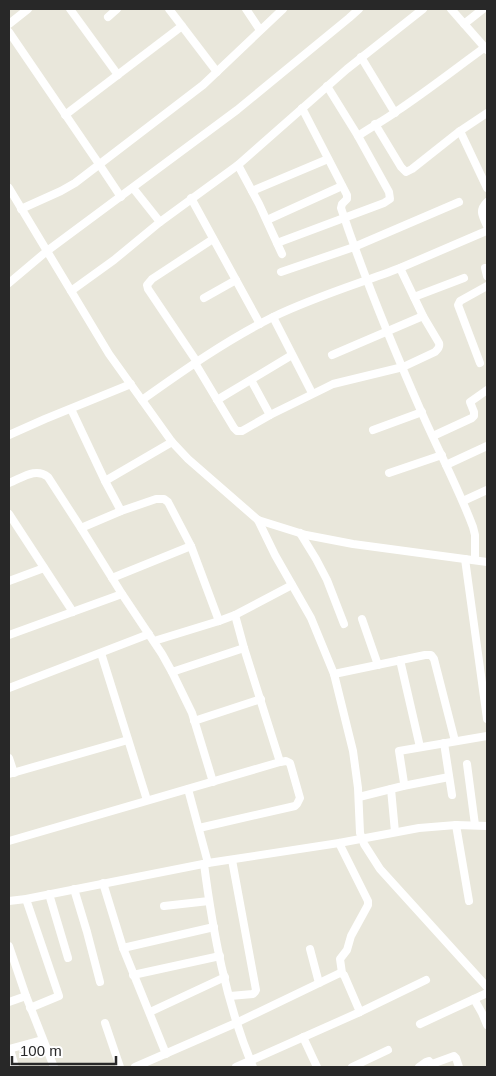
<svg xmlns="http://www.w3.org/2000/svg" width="496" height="1076" font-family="Arial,sans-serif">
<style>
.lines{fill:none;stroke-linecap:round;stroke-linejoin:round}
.minor{stroke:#fff;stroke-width:8}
</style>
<rect width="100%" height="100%" fill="#e9e7db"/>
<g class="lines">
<g class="minor">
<polyline points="70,9 118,75"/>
<polyline points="169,9 217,72"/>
<polyline points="246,9 260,30"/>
<polyline points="451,9 487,50"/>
<polyline points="108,17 117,9"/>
<polyline points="9,24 28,9"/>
<polyline points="464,24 483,9"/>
<polyline points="9,32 99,164 121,197"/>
<polyline points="361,57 395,113"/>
<path d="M 302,108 L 347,195 L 347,199 L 342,204 L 341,208 C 364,277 392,345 421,411 C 438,450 458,487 473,527 L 475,535 L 475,560"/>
<polyline points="65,115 182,26"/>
<polyline points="375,124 401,167 406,172 412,169 460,131 487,113"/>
<polyline points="460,131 487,188"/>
<path d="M 358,136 C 371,127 385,120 397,111 C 427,91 455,69 484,48"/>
<polyline points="238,165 259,204 282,254"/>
<polyline points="9,188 109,354 172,442 188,459 258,520 306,535 353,544 487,562"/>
<polyline points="133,188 160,222"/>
<polyline points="252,191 328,159"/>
<polyline points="191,198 260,324"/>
<path d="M 487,202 C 478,211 483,216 487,226"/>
<polyline points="21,209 61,191 75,183 203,85 283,9"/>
<polyline points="267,220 342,186"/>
<polyline points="277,243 384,203 390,199 389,192 358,136 327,86"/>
<polyline points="485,268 487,276"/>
<polyline points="281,272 354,247 459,202"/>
<polyline points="9,283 47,251 237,110 349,18 359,9"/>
<polyline points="71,291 114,260 160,222 238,165 347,69 423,9"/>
<polyline points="414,297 464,278"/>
<polyline points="204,298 236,280"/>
<polyline points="273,317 312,393"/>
<polyline points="332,355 423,316"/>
<polyline points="197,362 148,289 147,285 152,279 213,239"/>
<path d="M 195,363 L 234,428 L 237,431 L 242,431 L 270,415 L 325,388 L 333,384 L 403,367 L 435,352 C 438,349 440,347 439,343 L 423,316 L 400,268"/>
<polyline points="480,363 458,305 460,301 487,286"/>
<polyline points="251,380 270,415"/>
<path d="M 142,400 C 184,370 227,340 273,317 C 314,297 358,284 400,268 C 428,256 456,244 484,232 L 487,231"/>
<polyline points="217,400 292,355"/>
<polyline points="71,409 105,481 121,511"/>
<polyline points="373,430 422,412"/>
<polyline points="9,435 45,419 131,384"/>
<polyline points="433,436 472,418 474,416 474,412 470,402 487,390"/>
<polyline points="446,465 487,446"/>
<polyline points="389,473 442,455"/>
<polyline points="105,481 172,442"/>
<path d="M 9,483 C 22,478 36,467 48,477 L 81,528 L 122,594 L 162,654 L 172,672 L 192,713 L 213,782"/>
<polyline points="463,501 487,490"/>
<polyline points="9,514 73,612"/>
<polyline points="258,520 275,555 311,618 334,674 353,751 358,788 360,833 364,844 380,869 487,987"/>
<polyline points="81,528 121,511 156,499 164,499 168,502 191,546 219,621"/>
<polyline points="300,533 316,559 327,580 344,624"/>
<polyline points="465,559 487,719"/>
<polyline points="112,578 191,546"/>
<polyline points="9,581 44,568"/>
<polyline points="235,615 244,648 280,762"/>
<polyline points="362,619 378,665"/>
<polyline points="9,635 122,594"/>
<polyline points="154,641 219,621 235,615 292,585"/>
<polyline points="101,653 147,800"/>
<polyline points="400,660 420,747"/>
<polyline points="172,672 244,648"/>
<polyline points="334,674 425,655 431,655 434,659 455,741"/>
<polyline points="9,688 149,634"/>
<polyline points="194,721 261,699"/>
<polyline points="444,743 452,795"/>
<polyline points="9,758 14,773"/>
<polyline points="467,764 475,825"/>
<polyline points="9,774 128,740"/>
<polyline points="403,786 449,777"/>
<polyline points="188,789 208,863"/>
<polyline points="391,789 395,832"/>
<polyline points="359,797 403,786 404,783 399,751 487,736"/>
<polyline points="456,825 469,901"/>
<polyline points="9,841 280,762 286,761 290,763 300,798 297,804 295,806 199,828"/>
<polyline points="339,843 368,901 368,905 351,936 347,950 340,959 342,973"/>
<path d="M 204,864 C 213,933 226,1003 253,1067"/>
<polyline points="103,883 123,948 166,1054"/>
<polyline points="74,889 87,932 100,982"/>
<polyline points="49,894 68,958"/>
<polyline points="26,899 59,996 30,1008"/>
<polyline points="9,901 26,899 208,863 339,843 419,828 456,825 487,826"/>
<polyline points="164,906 209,901"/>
<polyline points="9,946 26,996 54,1067"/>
<polyline points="123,948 214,927"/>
<polyline points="310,949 319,983"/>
<polyline points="133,975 220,956"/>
<polyline points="230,996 253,994 255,992 256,990 232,860"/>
<polyline points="474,999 482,1013 487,1025"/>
<polyline points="9,1002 26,996"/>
<polyline points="150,1012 225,977"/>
<polyline points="105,1023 120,1067"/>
<polyline points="420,1024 487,993"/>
<polyline points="303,1037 317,1067"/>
<polyline points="9,1049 42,1040"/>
<polyline points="10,1049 15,1067"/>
<polyline points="432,1064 454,1056 456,1058 459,1067"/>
<polyline points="135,1067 236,1023 340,973 344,975 360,1012"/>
<polyline points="236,1067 360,1012 426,980"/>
<polyline points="352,1067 388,1050"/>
<polyline points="419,1067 426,1062 429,1061 434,1067"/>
</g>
</g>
<rect width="496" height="1076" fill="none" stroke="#282828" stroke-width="20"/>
<path d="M12 1056v8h104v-8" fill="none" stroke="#282828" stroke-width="2.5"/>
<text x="20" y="1056" font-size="15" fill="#282828" stroke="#ffffff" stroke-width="4" paint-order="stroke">100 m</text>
</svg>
